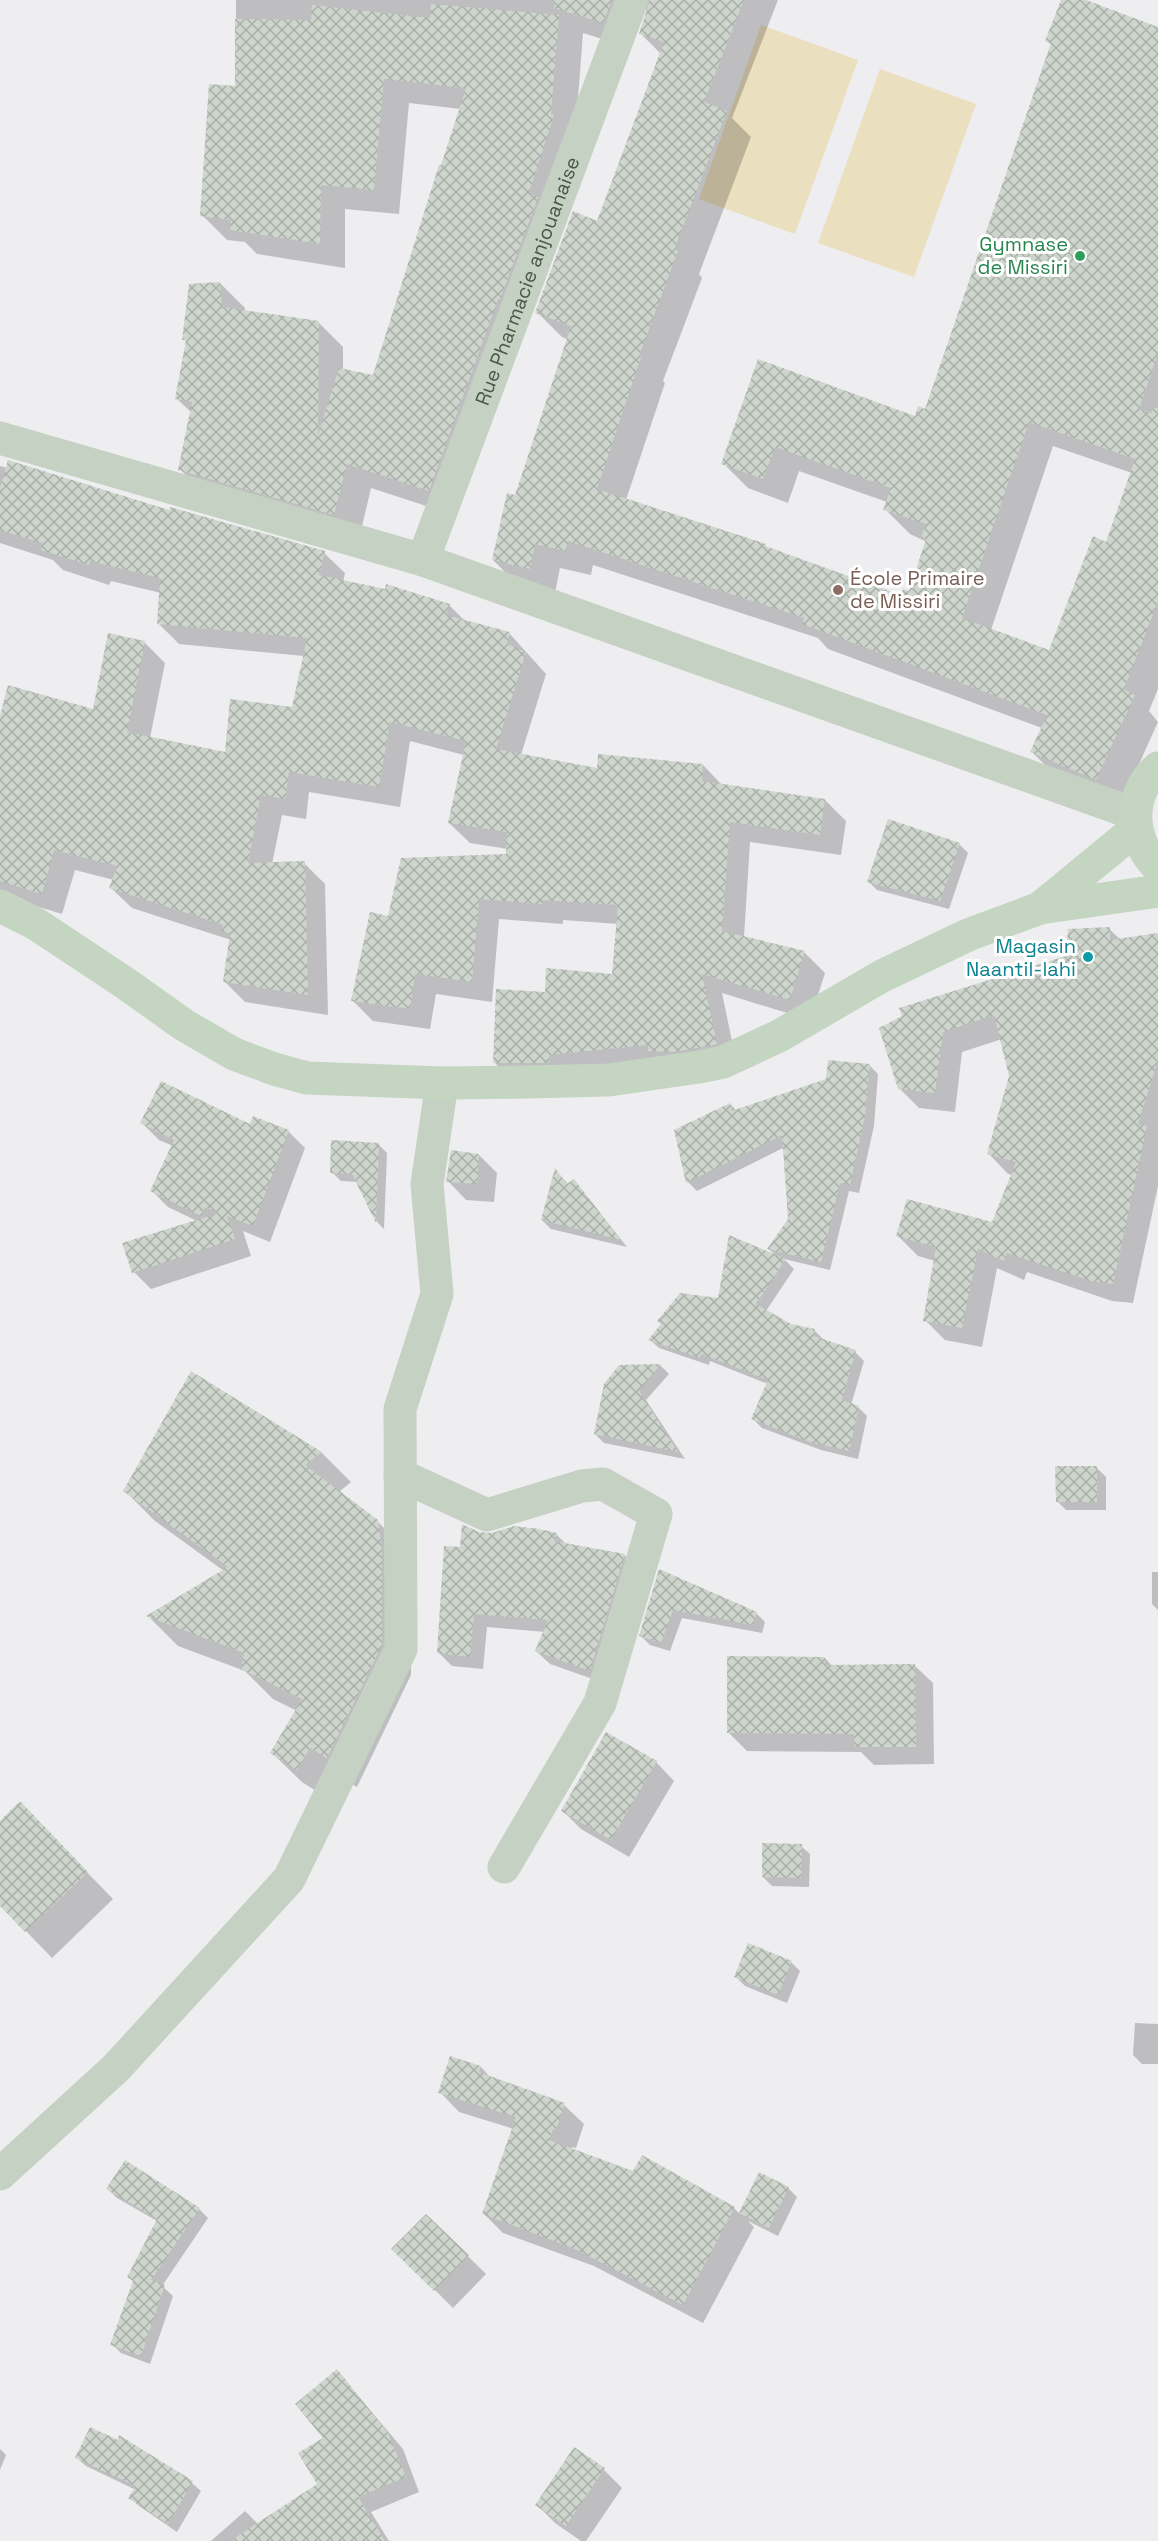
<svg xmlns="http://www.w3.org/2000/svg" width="1158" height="2541" font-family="'Space Grotesk',sans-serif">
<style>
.pitch{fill:#eadfbf}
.shadow{fill:#0003;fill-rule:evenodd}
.building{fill:url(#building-cross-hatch);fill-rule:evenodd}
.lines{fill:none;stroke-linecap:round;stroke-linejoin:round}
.street{stroke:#c5d1c2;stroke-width:33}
.secondary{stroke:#c4d5c2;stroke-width:33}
.leisure-dot{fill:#2e9e5b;stroke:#fff;stroke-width:2}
.education-dot{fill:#8d6e63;stroke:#fff;stroke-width:2}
.culture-dot{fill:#0f9aa8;stroke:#fff;stroke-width:2}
.labels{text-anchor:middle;stroke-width:6;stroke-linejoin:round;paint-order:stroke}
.leisure-label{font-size:20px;fill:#27864d;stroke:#fff;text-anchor:end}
.street-label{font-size:20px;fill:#4a5947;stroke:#fff}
.education-label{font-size:20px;fill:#785e54;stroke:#fff;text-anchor:start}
.culture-label{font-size:20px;fill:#0d838f;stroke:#fff;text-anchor:end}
</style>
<defs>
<pattern id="building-cross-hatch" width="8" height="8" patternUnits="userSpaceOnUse" patternTransform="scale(1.5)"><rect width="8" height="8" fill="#ced5cd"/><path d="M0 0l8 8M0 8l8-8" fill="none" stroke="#a9b0a8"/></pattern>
</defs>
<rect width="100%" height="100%" fill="#eeedf0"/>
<g class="pitch">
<polygon points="761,25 858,60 795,234 699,199"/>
<polygon points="880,69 976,104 914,277 818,243"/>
</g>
<g class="shadow">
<path d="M 236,0 L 778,0 L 732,118 L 751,137 L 699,274 L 702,278 L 663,381 L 665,383 L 626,500 L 765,545 L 768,548 L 902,597 L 910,592 L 927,542 L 910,534 L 885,509 L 887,502 L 799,471 L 788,503 L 748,488 L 723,463 L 759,361 L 916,418 L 926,411 L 1052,45 L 1047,41 L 1063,0 L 1082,0 L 1158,29 L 1158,689 L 1149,711 L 1158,722 L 1121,804 L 1057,777 L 1032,752 L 1042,728 L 828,649 L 818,638 L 593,565 L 591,575 L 560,568 L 555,593 L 518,585 L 493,560 L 569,340 L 562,337 L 537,312 L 598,222 L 661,54 L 641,34 L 649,9 L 644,11 L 628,47 L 583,33 L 575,138 L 454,515 L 371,488 L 359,539 L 204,494 L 180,469 L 192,413 L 176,398 L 187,342 L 184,339 L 220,283 L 245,308 L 245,312 L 318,322 L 343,347 L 343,370 L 374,376 L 461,109 L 409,103 L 399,214 L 345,209 L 345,268 L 257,254 L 245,242 L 227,240 L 202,215 L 236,87 ZM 1053,446 L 1132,473 L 1107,544 L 1050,652 L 991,630 Z"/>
<polygon points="0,466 324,553 345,573 343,582 449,605 466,622 509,633 546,674 521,755 598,770 703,765 723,786 825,800 846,821 841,855 750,842 744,937 804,952 825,973 810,1020 722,993 737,1065 516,1084 495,1063 546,994 614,975 618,924 563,920 563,924 499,919 492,1002 436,994 430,1029 373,1021 352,1000 389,918 507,855 508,849 470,843 449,823 464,755 410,741 400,807 309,792 306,819 282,815 272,864 304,863 325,884 328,1015 245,1002 224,981 231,940 132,908 111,888 114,880 75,870 62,914 0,895 0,722 94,711 144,642 165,663 150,738 226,754 293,709 304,656 179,644 158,623 161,593 111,581 109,585 63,570 53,560 0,543"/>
<polygon points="959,844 968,853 949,909 877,890 869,882"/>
<polygon points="1109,929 1121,940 1158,935 1158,1186 1133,1303 1112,1301 1027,1272 1024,1280 997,1268 982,1347 945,1340 925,1320 935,1261 918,1256 898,1236 993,1224 1012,1175 1008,1174 989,1154 1011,1076 1002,1039 962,1052 955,1112 919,1108 899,1088 881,1029 1068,957"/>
<polygon points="869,1065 878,1074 874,1126 859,1193 849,1191 830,1270 784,1259 794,1269 766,1311 790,1325 815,1331 824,1340 855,1352 864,1361 851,1405 858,1407 867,1416 858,1459 821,1450 762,1428 753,1419 768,1384 710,1361 709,1365 659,1348 650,1340 719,1299 777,1257 769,1249 789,1219 785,1147 697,1191 688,1182 676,1131 730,1104 737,1111"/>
<polygon points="142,1123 251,1127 288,1131 305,1148 270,1242 243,1231 251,1256 151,1289 134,1272 197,1221 168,1207 151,1190 173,1146 159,1140"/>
<polygon points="378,1144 387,1153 384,1229 377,1222 358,1182 341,1181 332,1172"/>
<polygon points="479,1155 497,1173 494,1202 466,1200 448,1181"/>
<polygon points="556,1171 569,1185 582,1190 627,1247 551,1229 542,1220"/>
<polygon points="660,1365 669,1374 646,1400 685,1459 604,1443 595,1434 620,1367"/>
<polygon points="191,1374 322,1453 351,1482 339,1492 377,1521 407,1551 411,1580 411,1675 357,1787 340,1777 327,1798 302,1782 272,1753 297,1711 273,1699 245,1671 178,1646 148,1616 224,1571 155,1521 125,1491"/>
<polygon points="1097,1468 1106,1477 1106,1510 1066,1510 1057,1501"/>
<polygon points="556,1534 567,1545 624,1555 637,1569 604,1683 550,1664 536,1651 545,1632 487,1627 483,1669 452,1666 438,1652 462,1549"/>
<polygon points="660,1571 756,1613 765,1622 762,1633 682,1618 670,1651 650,1645 641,1636"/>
<polygon points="1152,1572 1158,1572 1158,1610 1152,1604"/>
<polygon points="825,1658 832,1666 914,1665 933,1683 934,1764 874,1765 861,1752 747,1751 729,1733"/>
<polygon points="656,1762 674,1781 629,1857 581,1829 562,1810"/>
<polygon points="0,1823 46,1830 113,1899 52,1958 0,1904"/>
<polygon points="801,1846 810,1854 809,1887 772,1886 763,1877"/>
<polygon points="791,1962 800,1971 787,2003 745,1986 736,1977"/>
<polygon points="1135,2023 1158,2024 1158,2064 1142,2064 1133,2055"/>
<polygon points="481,2067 492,2079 564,2105 584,2124 576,2148 572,2147 571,2150 634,2173 642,2157 734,2208 740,2214 760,2174 788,2188 797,2197 778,2236 748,2221 754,2227 703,2323 594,2266 503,2233 484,2214 514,2129 459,2112 440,2092"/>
<polygon points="108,2189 199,2209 208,2218 162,2286 173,2296 150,2364 121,2353 112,2344 157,2221 117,2198"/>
<polygon points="427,2216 486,2274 453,2308 394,2249"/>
<polygon points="337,2371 403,2449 419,2492 371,2512 389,2541 211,2541 245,2511 258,2524 319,2485"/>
<polygon points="120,2438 192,2483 201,2491 177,2532 139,2506 130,2498 136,2490 86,2466 77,2458 118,2442"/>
<polygon points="0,2449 6,2455 0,2470"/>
<polygon points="574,2449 604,2470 622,2488 586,2541 581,2541 555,2523 537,2505"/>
</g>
<g class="building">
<polygon points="555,0 612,0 603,23 554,8"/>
<path d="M 650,0 L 744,0 L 704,102 L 727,111 L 674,250 L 678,251 L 639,356 L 641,357 L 597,489 L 766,544 L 765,546 L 901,595 L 903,589 L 909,591 L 926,539 L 921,537 L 926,524 L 883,510 L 891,488 L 775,447 L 763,479 L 721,464 L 758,359 L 915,416 L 918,406 L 925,409 L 1051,43 L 1045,41 L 1061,0 L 1086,0 L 1158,27 L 1158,353 L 1139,409 L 1151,413 L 1153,408 L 1158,408 L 1158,602 L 1124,689 L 1135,695 L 1096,780 L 1030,752 L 1047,715 L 802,624 L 804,618 L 568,541 L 566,551 L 535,544 L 530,569 L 492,560 L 507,493 L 515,495 L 571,326 L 535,313 L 573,211 L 597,221 L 664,42 L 639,34 ZM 1029,422 L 1135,459 L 1106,542 L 1093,536 L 1049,650 L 962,618 Z"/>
<polygon points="431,4 559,15 551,114 554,115 529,193 537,196 538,198 500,299 498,299 429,491 347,464 334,515 178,470 192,402 175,399 186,340 182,340 189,284 220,282 222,307 319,321 318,435 339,368 373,375 439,165 441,165 466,88 384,79 374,190 321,185 320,244 230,230 231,220 200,216 209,84 235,86 235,19 311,20 312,5 430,18"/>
<polygon points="8,460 169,510 170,507 325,551 319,575 385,589 386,584 450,604 446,615 510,632 507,644 526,652 496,749 597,768 598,754 703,764 702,781 825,799 820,835 730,822 722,931 805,951 790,1000 702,974 717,1044 675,1052 648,1051 648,1045 549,1055 549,1063 493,1063 496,989 545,992 546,968 612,974 618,905 543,900 542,904 479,899 472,982 415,974 410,1009 351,1001 370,912 388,916 401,858 506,854 507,832 448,823 466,741 390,722 379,787 289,772 285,799 261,795 248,863 305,861 308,995 223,982 230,933 221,932 223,925 109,888 117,866 54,850 42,894 0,881 0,716 8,685 93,709 108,633 145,641 127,732 225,752 230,699 292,707 307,638 157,624 160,578 90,561 89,565 41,550 42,543 0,530 0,488"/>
<polygon points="888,819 960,843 940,901 867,882"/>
<polygon points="1110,927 1110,940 1158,933 1158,1060 1138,1124 1147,1126 1113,1284 1091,1281 1007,1253 1004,1261 978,1249 962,1328 923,1321 936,1247 896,1236 907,1199 992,1222 1016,1162 987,1154 1009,1076 994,1015 943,1032 935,1093 898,1089 879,1028 902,1016 899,1008 1066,956 1068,929"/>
<polygon points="828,1060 870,1064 865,1116 850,1185 840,1183 821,1262 767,1249 788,1219 782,1135 686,1183 674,1130 730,1103 732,1111 826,1079"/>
<polygon points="161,1081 250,1124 253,1116 289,1130 253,1226 227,1216 235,1239 132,1273 122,1243 219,1213 205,1207 201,1216 150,1191 174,1140 140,1123"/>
<polygon points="331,1140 379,1143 376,1223 352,1174 330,1173"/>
<polygon points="451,1150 479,1154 477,1184 446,1182"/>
<polygon points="555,1168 567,1184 574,1179 621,1240 541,1220"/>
<polygon points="729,1235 786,1259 756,1304 791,1324 815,1329 814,1336 856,1350 842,1400 859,1406 849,1451 810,1442 751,1419 768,1380 701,1354 700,1358 648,1340 661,1324 657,1321 680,1293 718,1298"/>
<polygon points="661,1364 639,1391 678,1452 594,1434 604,1384 619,1365"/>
<polygon points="191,1371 322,1452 305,1465 378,1520 382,1550 382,1645 327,1758 310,1748 297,1770 270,1753 302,1699 241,1669 244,1653 146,1616 228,1567 123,1491"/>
<polygon points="1055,1466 1097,1466 1097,1502 1056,1502"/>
<polygon points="462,1524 479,1532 492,1533 514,1526 539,1529 557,1533 554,1541 625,1554 590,1671 535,1651 548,1620 474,1614 470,1657 437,1653 444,1546 460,1547"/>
<polygon points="659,1569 757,1612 753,1625 673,1610 661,1643 639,1636"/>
<polygon points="727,1656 825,1657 825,1665 915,1664 916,1747 855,1747 854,1734 727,1733"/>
<polygon points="606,1732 657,1761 611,1840 561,1811"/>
<polygon points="20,1801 88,1872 25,1932 0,1906 0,1821"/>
<polygon points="762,1843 802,1844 801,1878 762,1877"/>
<polygon points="748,1943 792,1961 778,1995 734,1977"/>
<polygon points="450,2056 481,2066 479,2072 565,2103 556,2130 553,2129 549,2140 633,2171 642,2155 735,2207 683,2305 573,2248 482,2214 516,2117 438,2093"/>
<polygon points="125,2160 200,2208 151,2280 165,2285 141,2356 110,2345 133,2281 127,2277 157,2219 106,2189"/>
<polygon points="759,2172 789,2187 769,2228 739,2213"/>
<polygon points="426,2214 469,2255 434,2291 391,2249"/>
<polygon points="337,2369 388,2433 406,2477 358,2497 385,2541 230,2541 317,2484 298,2453 323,2438 295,2404"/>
<polygon points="90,2427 118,2440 119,2435 193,2481 168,2524 128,2498 136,2486 75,2458"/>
<polygon points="574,2447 605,2468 566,2526 535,2505"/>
</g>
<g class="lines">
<g class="street">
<polyline points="0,438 423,560 1135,814"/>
<path id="s1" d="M 423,560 L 632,0"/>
<polyline points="400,1475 487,1515 582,1486 603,1484 656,1514 600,1703 504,1867"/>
<polyline points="0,2174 116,2068 289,1879 401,1649 400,1409 437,1294 427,1184 442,1083"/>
</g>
<g class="secondary">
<path d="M 1158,768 C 1127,795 1130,840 1158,867"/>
<polyline points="0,906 36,924 125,983 184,1025 234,1054 274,1069 307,1078 442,1083 526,1082 609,1080 699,1067 723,1062 779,1036 882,976 968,935 1040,908 1158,891"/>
<polyline points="1040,908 1136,829"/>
</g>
</g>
<circle class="leisure-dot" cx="1080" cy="256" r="6"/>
<circle class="education-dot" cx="838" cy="590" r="6"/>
<circle class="culture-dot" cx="1088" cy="957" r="6"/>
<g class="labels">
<g class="leisure-label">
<text x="1068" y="251">Gymnase<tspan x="1068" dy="23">de Missiri</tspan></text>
</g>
<g class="street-label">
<text dy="7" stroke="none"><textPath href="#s1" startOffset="298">Rue Pharmacie anjouanaise</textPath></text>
</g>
<g class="education-label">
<text x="850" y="585">École Primaire<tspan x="850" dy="23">de Missiri</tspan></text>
</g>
<g class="culture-label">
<text x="1076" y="953">Magasin<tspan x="1076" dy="23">Naantil-lahi</tspan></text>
</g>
</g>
</svg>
